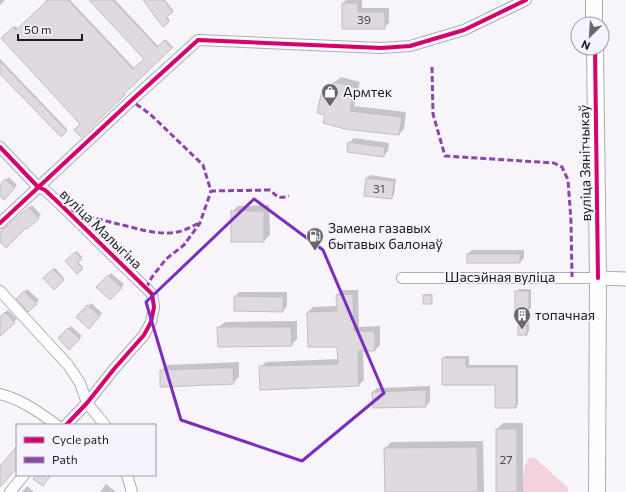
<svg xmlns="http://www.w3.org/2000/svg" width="626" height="492" font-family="Commissioner,sans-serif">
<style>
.green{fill:#f3d2de}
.shadow{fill:#0003}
.building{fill:#dfdadf;stroke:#c1bdc2}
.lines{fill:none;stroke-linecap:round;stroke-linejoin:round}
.minor-casing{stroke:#aeabb1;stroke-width:12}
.tertiary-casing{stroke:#aeabb1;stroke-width:15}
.primary-casing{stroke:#aeabb1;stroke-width:18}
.minor{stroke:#fefefe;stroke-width:10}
.tertiary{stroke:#fefefe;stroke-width:13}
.primary{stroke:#fefefe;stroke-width:16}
.quiet{stroke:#8e44ad;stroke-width:3;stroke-dasharray:6 3;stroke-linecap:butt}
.cycleway-casing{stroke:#f6f3fc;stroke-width:6}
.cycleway{stroke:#d6006c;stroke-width:4}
.marked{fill:none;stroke:#7b2cbf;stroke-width:3;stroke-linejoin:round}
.labels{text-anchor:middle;stroke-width:3.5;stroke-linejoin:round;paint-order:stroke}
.number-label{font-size:12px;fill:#4e4a51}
.poi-label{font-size:14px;fill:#1e1a22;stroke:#f6f3fc;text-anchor:start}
.street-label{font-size:14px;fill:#1e1a22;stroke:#f6f3fc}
</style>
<rect width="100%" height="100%" fill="#f7f5fa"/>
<polygon class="green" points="529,458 535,458 568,488 568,492 522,492 524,468"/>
<g class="shadow">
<polygon points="0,0 5,0 0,5"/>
<polygon points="45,0 70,0 135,69 146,59 91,0 115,0 159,47 166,40 173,47 125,92 126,93 124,94 81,135 82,124 2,38 15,26 18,29 47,2"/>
<polygon points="144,0 165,0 173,10 166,16 170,20 163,25"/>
<polygon points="346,0 362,0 362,8 389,8 389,23 384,28 343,3"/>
<polygon points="0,59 67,129 61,136 0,72"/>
<polygon points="341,77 360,82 354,106 406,112 404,129 399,134 326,114 323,90 328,85 334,86 335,82"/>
<polygon points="354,138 389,143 388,151 383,156 349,143"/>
<polygon points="370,175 396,179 394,195 391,198 367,178"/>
<polygon points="9,177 17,185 4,199 0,195 0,186"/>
<polygon points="32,205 41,215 27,228 26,226 0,241 0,234"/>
<polygon points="269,205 270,235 264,241 232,212 238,206"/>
<polygon points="472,250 524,250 524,258 520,262 468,254"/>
<polygon points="77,251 82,257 78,262 83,267 77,272 66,261"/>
<polygon points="55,268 64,278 54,288 44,278"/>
<polygon points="111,273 124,284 110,299 98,287"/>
<polygon points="27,289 39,300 28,311 17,299"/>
<polygon points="519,289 531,289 531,308 528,311 516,292"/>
<polygon points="342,290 358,290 359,327 380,326 380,345 375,350 363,350 364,380 359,385 260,367 266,362 339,359 338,346 308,312 313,307 337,306 337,295"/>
<polygon points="239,292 287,292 287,306 283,311 235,297"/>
<polygon points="426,294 432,294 432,302 431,303 424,295"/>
<polygon points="91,303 102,313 89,327 78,317"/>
<polygon points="8,310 17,319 14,322 0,329 0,317"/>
<polygon points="297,321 297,339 291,345 218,328 225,322"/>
<polygon points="522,323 529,323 529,331 526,334 519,334 519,326"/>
<polygon points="71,326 82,336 69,348 59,338"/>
<polygon points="446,356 469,356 469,365 518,365 518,404 516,407 496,384 443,358"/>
<polygon points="239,362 239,377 233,383 161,371 167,365"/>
<polygon points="430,386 430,401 426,406 373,392 377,388"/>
<polygon points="503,423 523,423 523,492 497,492 497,429"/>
<polygon points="483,441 484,492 386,492 385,449 391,442"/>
<polygon points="106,484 116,492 100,492"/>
<polygon points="27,486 34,492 22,492"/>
</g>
<g class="building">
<polygon points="48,0 68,0 133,69 144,59 89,0 113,0 157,47 165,40 172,48 124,94 125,95 81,137 74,130 80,124 1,38 13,27 16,30"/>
<polygon points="143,0 164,0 173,12 166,17 169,22 163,27"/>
<polygon points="342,3 358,3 358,12 385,12 385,29 342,29"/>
<polygon points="0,61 67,131 61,137 0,74"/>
<polygon points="334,82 355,87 350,111 402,117 399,135 345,129 323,123 325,115 317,113 322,90 332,92"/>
<polygon points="348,142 385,147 384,157 347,152"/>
<polygon points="366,178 394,181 392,199 364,196"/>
<polygon points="5,179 15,188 4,200 0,196 0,185"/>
<polygon points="29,207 39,219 27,229 26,228 6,248 0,242 0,232"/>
<rect x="231" y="211" width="33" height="31"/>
<polygon points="75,252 82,259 77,263 83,269 77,274 65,261"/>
<rect x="467" y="254" width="53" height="9"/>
<polygon points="53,269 64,280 54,290 43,278"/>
<polygon points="108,275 122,288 110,300 96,287"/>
<polygon points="24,291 37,304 28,312 16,299"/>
<rect x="515" y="291" width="14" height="21"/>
<polygon points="353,294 354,331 375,331 375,351 358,351 359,386 260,390 259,366 338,364 337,347 308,347 307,312 337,311 336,295"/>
<rect x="423" y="295" width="9" height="9"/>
<polygon points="234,296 283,297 283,312 234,311"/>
<polygon points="87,305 100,316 89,329 76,317"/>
<polygon points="5,312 15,323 0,336 0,317"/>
<rect x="518" y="326" width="9" height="9"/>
<polygon points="217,327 291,327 292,346 218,347"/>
<polygon points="68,328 80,339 69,350 58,338"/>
<polygon points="442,358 466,358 466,367 516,367 516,408 495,408 495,385 442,385"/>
<polygon points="218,368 233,368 234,384 160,387 160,370"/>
<polygon points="426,390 426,407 373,408 372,392"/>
<rect x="496" y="429" width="21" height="63"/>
<polygon points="17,446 17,468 0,487 0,466"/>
<polygon points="477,447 478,492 385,492 384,448"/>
<polygon points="36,475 51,475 43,486 33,479"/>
</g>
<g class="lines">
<g class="minor-casing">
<g id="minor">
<polyline points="0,147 38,187 45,190 62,206 152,294 154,307 151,322 144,335 114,369 87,403 66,425"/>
<polyline points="0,223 133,99 198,40 381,48 410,46 464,30 526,0"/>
<polyline points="402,278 598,278"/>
<polyline points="0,291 68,365 80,383 87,403 105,425"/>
<path d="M 0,394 C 21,399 40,413 57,425"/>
<polyline points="127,475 132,492"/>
<polyline points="10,492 24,475"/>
</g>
</g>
<g class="tertiary-casing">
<polyline id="tertiary" points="598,278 626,279"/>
</g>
<g class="primary-casing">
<g id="primary">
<polyline points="594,0 594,24"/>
<polyline points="595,48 598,278 597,492"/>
</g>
</g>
<use href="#minor" class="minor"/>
<use href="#tertiary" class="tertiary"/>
<use href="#primary" class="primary"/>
<g class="quiet">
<polyline points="432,67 433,114 445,156 554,163 562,167 568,180 571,221 572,277"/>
<path d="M 136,104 L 150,114 L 203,165 L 211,191 L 270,190 C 278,197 278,199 289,196"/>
<path d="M 71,210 C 85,217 103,220 118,224 C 136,228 159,236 177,232 C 184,231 192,226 200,223"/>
<polyline points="146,288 152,277 166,259 184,245 200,223 211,191"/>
</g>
<g class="cycleway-casing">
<g id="cycleway">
<polyline points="595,48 598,278"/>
<polyline points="0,147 38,187 45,190 62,206 152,294 154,307 151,322 144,335 114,369 87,403 66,425"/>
<polyline points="0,223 133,99 198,40 381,48 410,46 464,30 526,0"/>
</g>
</g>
<use href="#cycleway" class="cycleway"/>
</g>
<path class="marked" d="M 254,199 L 323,250 L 384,393 L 302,461 L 181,420 L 146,302 Z"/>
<defs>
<g id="shop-pin" transform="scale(0.9)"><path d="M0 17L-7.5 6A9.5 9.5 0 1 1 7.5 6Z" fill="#6a676e" stroke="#f6f3fc"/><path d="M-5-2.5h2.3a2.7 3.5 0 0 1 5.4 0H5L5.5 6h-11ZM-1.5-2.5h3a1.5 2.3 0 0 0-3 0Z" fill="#fff"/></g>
<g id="fuel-pin" transform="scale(0.9)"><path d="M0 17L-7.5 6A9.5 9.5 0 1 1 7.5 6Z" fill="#6a676e" stroke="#f6f3fc"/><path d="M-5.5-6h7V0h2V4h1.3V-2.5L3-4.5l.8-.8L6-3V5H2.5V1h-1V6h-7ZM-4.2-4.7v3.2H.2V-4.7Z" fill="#fff"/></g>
<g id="building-pin" transform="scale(0.9)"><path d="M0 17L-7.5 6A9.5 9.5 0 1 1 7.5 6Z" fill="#6a676e" stroke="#f6f3fc"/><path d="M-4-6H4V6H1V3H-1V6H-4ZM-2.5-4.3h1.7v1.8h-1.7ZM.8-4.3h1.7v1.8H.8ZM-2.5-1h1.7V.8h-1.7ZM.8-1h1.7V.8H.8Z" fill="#fff"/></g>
</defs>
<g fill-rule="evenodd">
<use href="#shop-pin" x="330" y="92"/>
<use href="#fuel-pin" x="315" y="236"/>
<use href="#building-pin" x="522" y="315"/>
</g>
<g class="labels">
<g class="number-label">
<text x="364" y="24">39</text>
<text x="379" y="193">31</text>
<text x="506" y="464">27</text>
</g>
<g class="poi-label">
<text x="343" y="97">Армтек</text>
<text x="328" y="233">Замена газавых<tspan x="328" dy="16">бытавых балонаў</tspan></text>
<text x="535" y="320">топачная</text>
</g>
<g class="street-label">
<text transform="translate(585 163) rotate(-91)" y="5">вуліца Зянітчыкаў</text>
<text transform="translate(101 229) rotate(44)" y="5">вуліца Малыгіна</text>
<text x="500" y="282">Шасэйная вуліца</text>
</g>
</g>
<rect x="16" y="424" width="140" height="52" fill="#f6f3fc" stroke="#a09ca5"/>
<rect x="24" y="437" width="20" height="6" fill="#d6006c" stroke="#a09ca5"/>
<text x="52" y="444" font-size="12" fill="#1e1a22">Cycle path</text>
<rect x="24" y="457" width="20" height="6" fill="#8e44ad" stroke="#a09ca5"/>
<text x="52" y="464" font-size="12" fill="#1e1a22">Path</text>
<g transform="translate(590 36) rotate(205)"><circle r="19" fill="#f6f3fc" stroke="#a09ca5"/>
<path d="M0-3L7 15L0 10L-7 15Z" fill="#6a676e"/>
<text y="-6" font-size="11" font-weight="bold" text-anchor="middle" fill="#1e1a22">N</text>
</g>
<path d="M18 34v6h64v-6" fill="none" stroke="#1e1a22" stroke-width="2"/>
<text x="24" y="34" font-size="12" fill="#1e1a22" stroke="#f6f3fc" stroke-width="3" paint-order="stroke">50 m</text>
</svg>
